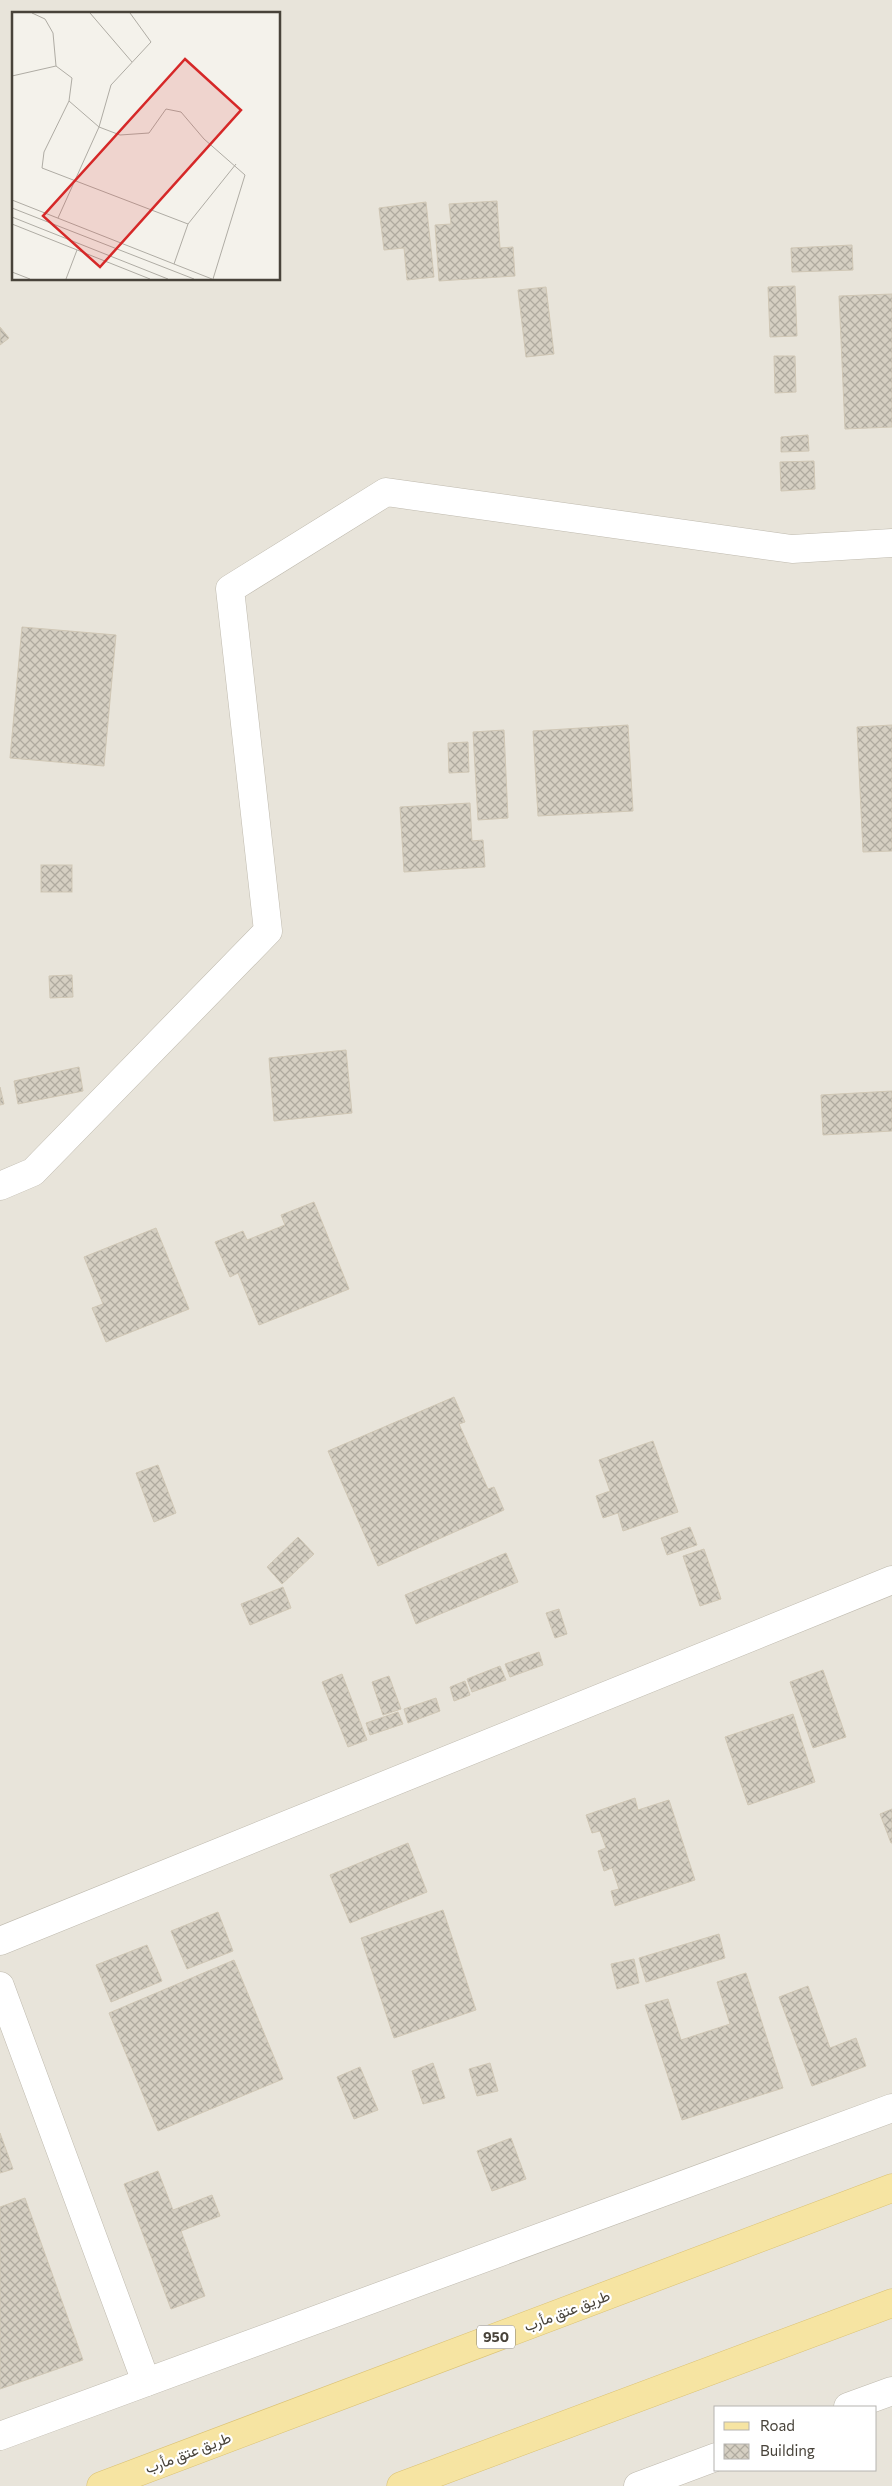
<svg xmlns="http://www.w3.org/2000/svg" width="892" height="2486" font-family="Commissioner,Vazirmatn,sans-serif">
<style>
.residential{fill:#e8e4da;fill-rule:evenodd}
.building{fill:url(#building-cross-hatch);stroke:#d0c7b5}
.lines{fill:none;stroke-linecap:round;stroke-linejoin:round}
.minor-casing{stroke:#bfbaae;stroke-width:29}
.major-casing{stroke:#dbc273;stroke-width:29}
.minor{stroke:#fff;stroke-width:28}
.major{stroke:#f6e4a2;stroke-width:28}
.labels{text-anchor:middle;stroke-width:4.5;stroke-linejoin:round;paint-order:stroke}
.shield{fill:#fff;stroke:#7f7b75;stroke-width:1}
.shield-label{font-size:14px;font-weight:bold;fill:#48433a}
.street-label{font-size:15px;fill:#48433a;stroke:#fff}
.inset-road{fill:none;stroke:#afaca4;stroke-width:1}
.view{fill:#d62828;fill-opacity:0.15;stroke:#d62828;stroke-width:2.5}
.inset-edge{fill:none;stroke:#48433a;stroke-width:2.5}
</style>
<defs>
<pattern id="building-cross-hatch" width="8" height="8" patternUnits="userSpaceOnUse" patternTransform="scale(1.25)"><rect width="8" height="8" fill="#d5cfc2"/><path d="M0 0l8 8M0 8l8-8" fill="none" stroke="#afaa9f"/></pattern>
</defs>
<rect width="100%" height="100%" fill="#f4f2eb"/>
<path class="residential" d="M 0,0 L 892,0 L 892,2486 L 0,2486 ZM 14,14 L 279,14 L 279,279 L 14,279 ZM 716,2407 L 876,2407 L 876,2470 L 716,2470 Z"/>
<g class="building">
<polygon points="497,201 500,248 513,247 515,276 439,281 435,225 451,224 449,204"/>
<polygon points="426,202 434,277 407,280 404,248 384,250 379,208"/>
<polygon points="852,245 853,270 792,272 791,248"/>
<polygon points="795,286 797,336 770,337 768,287"/>
<polygon points="546,287 554,354 526,357 518,290"/>
<polygon points="892,294 892,427 845,429 839,296"/>
<polygon points="0,327 9,338 0,345"/>
<polygon points="774,356 795,356 796,392 775,393"/>
<polygon points="808,435 809,451 781,452 781,437"/>
<polygon points="814,461 815,489 781,491 780,462"/>
<polygon points="22,627 116,635 104,766 10,758"/>
<polygon points="628,725 633,811 538,816 533,731"/>
<polygon points="892,725 892,851 863,852 857,727"/>
<polygon points="504,730 508,818 478,820 473,732"/>
<polygon points="468,742 469,772 449,773 448,743"/>
<polygon points="470,803 472,841 483,840 485,867 404,872 400,807"/>
<rect x="41" y="865" width="31" height="27"/>
<polygon points="72,975 73,997 50,998 49,976"/>
<polygon points="346,1050 352,1113 274,1121 269,1058"/>
<polygon points="79,1067 83,1091 18,1104 14,1081"/>
<polygon points="0,1087 4,1104 0,1105"/>
<polygon points="892,1091 892,1131 823,1135 821,1095"/>
<polygon points="314,1202 349,1289 259,1325 238,1273 230,1277 215,1242 243,1231 247,1240 285,1225 281,1215"/>
<polygon points="156,1228 189,1309 106,1342 92,1308 103,1304 84,1257"/>
<polygon points="454,1397 465,1422 459,1424 488,1489 494,1487 504,1510 378,1566 328,1451"/>
<polygon points="653,1441 678,1512 623,1531 618,1513 603,1518 596,1496 610,1491 599,1460"/>
<polygon points="158,1465 176,1513 154,1522 136,1473"/>
<polygon points="690,1527 697,1545 667,1555 661,1538"/>
<polygon points="298,1537 314,1554 282,1584 267,1567"/>
<polygon points="704,1549 721,1599 700,1606 683,1556"/>
<polygon points="506,1553 518,1582 416,1624 405,1595"/>
<polygon points="283,1587 291,1608 250,1625 241,1604"/>
<polygon points="559,1609 567,1634 555,1638 546,1613"/>
<polygon points="539,1652 543,1665 510,1677 505,1664"/>
<polygon points="500,1666 506,1680 472,1692 467,1679"/>
<polygon points="823,1670 846,1737 813,1748 790,1682"/>
<polygon points="342,1674 367,1740 348,1747 322,1682"/>
<polygon points="389,1676 401,1709 383,1715 372,1682"/>
<polygon points="465,1681 470,1695 454,1701 450,1687"/>
<polygon points="436,1698 440,1711 408,1723 404,1709"/>
<polygon points="398,1712 403,1724 370,1735 366,1723"/>
<polygon points="793,1714 815,1782 748,1805 725,1737"/>
<polygon points="635,1798 638,1810 669,1800 695,1880 615,1906 611,1891 619,1889 612,1868 604,1871 598,1851 606,1848 600,1831 592,1833 586,1815"/>
<polygon points="892,1809 892,1843 891,1843 880,1814"/>
<polygon points="408,1843 427,1892 350,1923 330,1875"/>
<polygon points="443,1910 476,2010 394,2038 361,1938"/>
<polygon points="218,1912 233,1951 187,1969 171,1931"/>
<polygon points="719,1934 725,1958 646,1982 639,1958"/>
<polygon points="147,1945 162,1981 111,2002 96,1965"/>
<polygon points="634,1959 639,1983 617,1989 611,1964"/>
<polygon points="234,1960 283,2079 158,2131 109,2013"/>
<polygon points="746,1973 783,2088 682,2120 645,2005 668,1999 681,2040 730,2024 717,1982"/>
<polygon points="808,1986 830,2048 856,2038 866,2066 812,2086 779,1997"/>
<polygon points="433,2063 445,2098 423,2104 412,2071"/>
<polygon points="490,2063 498,2091 477,2096 469,2069"/>
<polygon points="360,2067 378,2110 354,2119 337,2077"/>
<polygon points="0,2133 13,2169 0,2173"/>
<polygon points="511,2138 526,2179 492,2191 477,2151"/>
<polygon points="158,2171 173,2210 212,2195 220,2216 181,2231 205,2296 171,2309 124,2184"/>
<polygon points="25,2198 83,2360 0,2389 0,2207"/>
</g>
<g class="lines">
<g class="minor-casing">
<g id="minor">
<polyline points="0,1186 33,1172 268,931 230,589 386,492 792,549 892,543"/>
<polyline points="0,1941 892,1580"/>
<polyline points="0,1986 146,2382"/>
<polyline points="848,2407 892,2391"/>
<polyline points="0,2436 892,2108"/>
<polyline points="638,2486 716,2457"/>
</g>
</g>
<g class="major-casing">
<g id="major">
<polyline points="101,2486 892,2188"/>
<polyline points="401,2486 892,2303"/>
</g>
</g>
<use href="#minor" class="minor"/>
<use href="#major" class="major"/>
</g>
<g class="labels">
<rect class="shield" x="477" y="2325.5" width="38" height="23" rx="4"/>
<g class="shield-label">
<text x="496" y="2342">950</text>
</g>
<g class="street-label">
<text transform="translate(567 2311) rotate(-21)" y="5">طريق عتق مأرب</text>
<text transform="translate(188 2453) rotate(-21)" y="5">طريق عتق مأرب</text>
</g>
</g>
<g transform="translate(12 12)">
<rect width="268" height="268" fill="#f4f2eb"/>
<path class="inset-road" d="M 20,1 L 33,7 L 41,21 L 44,54 L 60,66 L 57,89 L 87,115 L 108,123 L 137,121 L 154,97 L 169,100 L 192,127 L 233,163 L 201,267M 78,1 L 120,50M 0,64 L 44,54M 57,89 L 32,140 L 30,156 L 176,212M 0,188 L 200,267M 0,196 L 182,267M 0,205 L 156,267M 46,206 L 87,115 L 99,73 L 139,30 L 118,1M 0,212 L 138,267M 162,252 L 176,212 L 224,152M 0,260 L 18,267M 54,267 L 65,238"/>
<path class="view" d="M 173,47 L 229,98 L 88,255 L 31,204 Z"/>
<rect width="268" height="268" class="inset-edge"/>
</g>
<rect x="714" y="2406" width="162" height="65" fill="#ffffff" stroke="#b6b4b0"/>
<rect x="724" y="2422" width="25" height="8" fill="#f6e4a2" stroke="#b6b4b0"/>
<text x="760" y="2431" font-size="15" fill="#48433a">Road</text>
<rect x="724" y="2444" width="25" height="15" fill="url(#building-cross-hatch)" stroke="#b6b4b0"/>
<text x="760" y="2456" font-size="15" fill="#48433a">Building</text>
</svg>
